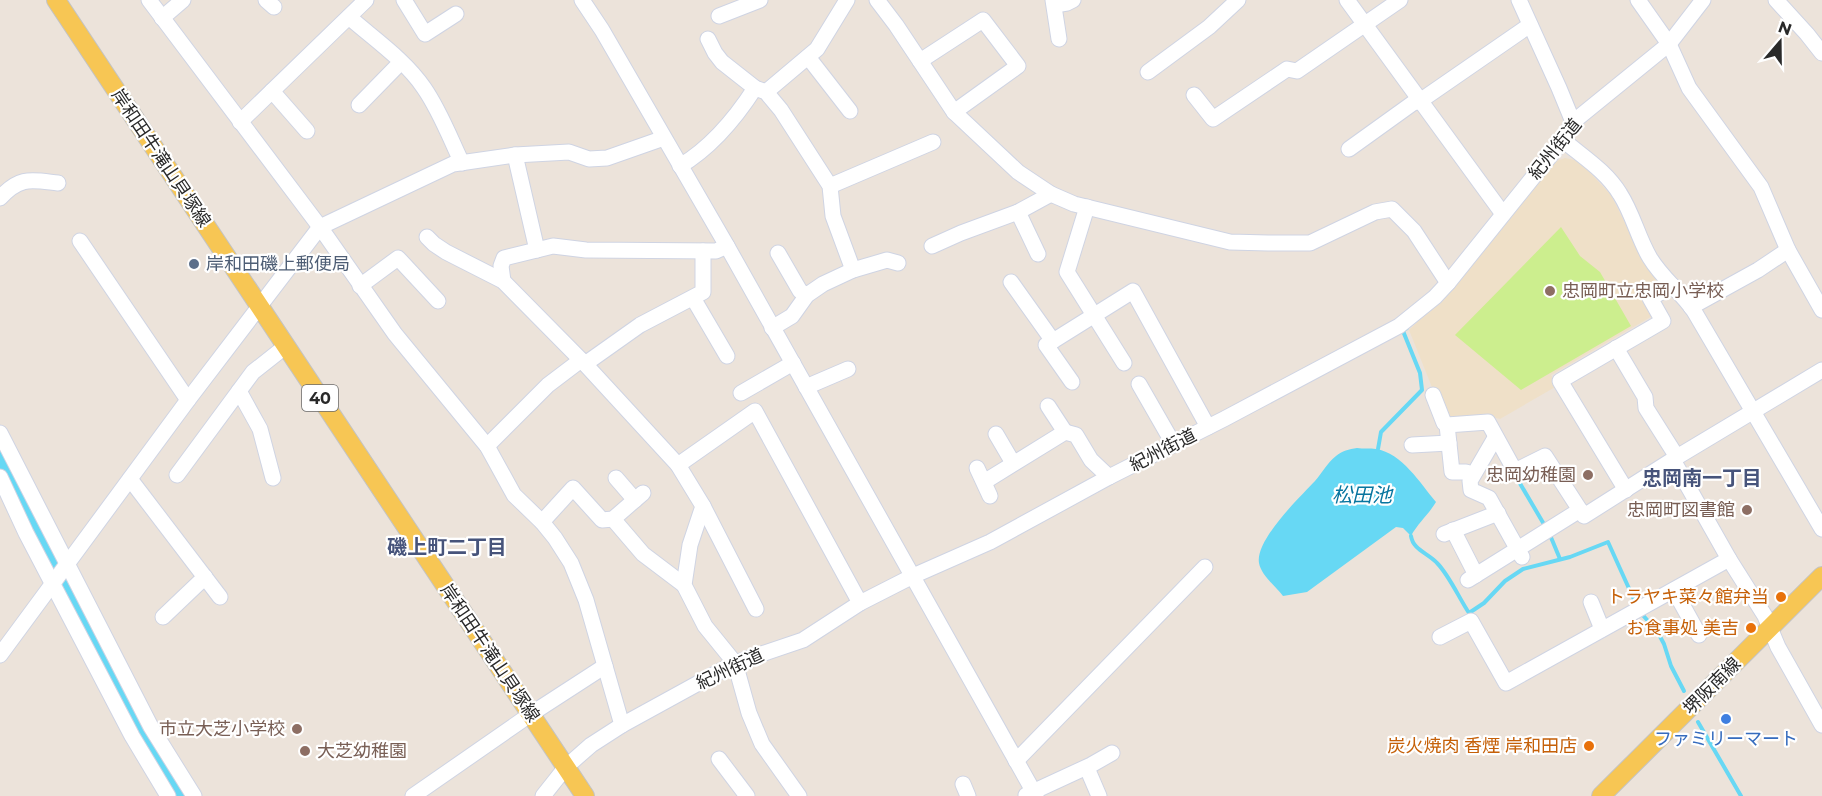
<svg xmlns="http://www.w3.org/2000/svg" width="1822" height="796" font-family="Montserrat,'Noto Sans JP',sans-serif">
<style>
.education{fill:#efe0c8}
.pitch{fill:#ccee8e}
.water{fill:#67d8f4}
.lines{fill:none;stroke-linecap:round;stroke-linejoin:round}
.stream{stroke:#67d8f4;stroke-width:4}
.river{stroke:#67d8f4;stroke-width:22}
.minor-casing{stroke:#cfd4e3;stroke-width:17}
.major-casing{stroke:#c3c3c3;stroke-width:20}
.minor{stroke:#fff;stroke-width:15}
.major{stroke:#f7c654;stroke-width:18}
.service-dot{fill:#5c6f8a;stroke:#fff;stroke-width:2}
.education-dot{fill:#8d6e63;stroke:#fff;stroke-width:2}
.food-dot{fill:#e8710a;stroke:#fff;stroke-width:2}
.shop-dot{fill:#3f7fe0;stroke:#fff;stroke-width:2}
.labels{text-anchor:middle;stroke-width:4.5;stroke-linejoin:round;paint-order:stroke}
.shield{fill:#fff;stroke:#696969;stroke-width:1.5}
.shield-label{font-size:16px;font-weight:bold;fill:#292929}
.street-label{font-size:18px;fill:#292929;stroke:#fff}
.service-label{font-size:18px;fill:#4e5e75;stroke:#fff;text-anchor:start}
.education-label{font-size:18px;fill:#785e54;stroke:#fff;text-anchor:end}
.food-label{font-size:18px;fill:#c56008;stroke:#fff;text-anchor:end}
.shop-label{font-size:18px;fill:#366cbe;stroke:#fff}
.neighbourhood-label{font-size:20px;font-weight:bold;fill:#47547b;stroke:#fff}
.water-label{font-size:20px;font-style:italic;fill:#07759f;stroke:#fff}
</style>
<rect width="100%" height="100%" fill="#ece3da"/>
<polygon class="education" points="1565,158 1579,161 1611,195 1631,235 1663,286 1643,296 1654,315 1551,375 1557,386 1500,419 1492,417 1446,422 1409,330 1454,287 1551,163"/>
<polygon class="pitch" points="1561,227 1580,256 1600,272 1631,326 1521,390 1455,335"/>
<path class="water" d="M 1357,448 C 1363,449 1370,448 1376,449 C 1402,453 1420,483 1436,502 C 1429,514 1418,523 1411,536 L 1403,528 L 1396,527 L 1307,592 L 1283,596 C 1276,587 1261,575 1259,563 C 1255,540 1300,497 1315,481 C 1322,473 1327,463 1336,456 C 1342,451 1349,449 1357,448 Z"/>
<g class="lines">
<g class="stream">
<polyline points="1378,449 1381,432 1422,390 1420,373 1403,331 1407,328"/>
<polyline points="1515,475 1545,526"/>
<polyline points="1550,535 1560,559"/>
<path d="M 1411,536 C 1413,550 1428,553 1437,563 C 1449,575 1459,598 1469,613 L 1484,603 L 1505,581 L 1523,569 L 1570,557 L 1608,542 L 1636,604"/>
<polyline points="1640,612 1657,631 1664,644 1671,666 1684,691"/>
<polyline points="1698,722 1741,796"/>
</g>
<polyline class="river" points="0,457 82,622 183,796"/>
<g class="minor-casing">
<g id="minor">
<polyline points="149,0 320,227 395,334 487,446 514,495 542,522 555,538 571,563 586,600 622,725"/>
<polyline points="266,0 274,7"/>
<polyline points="404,0 425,34 456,14"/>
<polyline points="582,0 602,30 727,246 1036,796"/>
<polyline points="877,0 896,25 954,112 1018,172 1051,194 1074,204 1230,242 1268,243 1310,243 1375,212 1392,209 1414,231 1448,283"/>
<polyline points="1053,0 1059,39"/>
<polyline points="1347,0 1503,214"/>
<polyline points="1519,0 1559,88 1573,122"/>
<polyline points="1638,0 1669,44 1689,88 1761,187 1788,250 1822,310"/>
<polyline points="1776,0 1807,34 1822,53"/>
<polyline points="1055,5 1067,3 1073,0"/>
<polyline points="719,16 760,0"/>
<path d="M 349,17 C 374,39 405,60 424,88 C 440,111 450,138 462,163"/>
<polyline points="162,18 183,0"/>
<polyline points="708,39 715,53 722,62 755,88 766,92 781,110 830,186 833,216 853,270"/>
<polyline points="808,57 850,111"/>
<polyline points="920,61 983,20 1018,66 954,112"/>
<polyline points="1148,72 1209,27 1238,0"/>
<polyline points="272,91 307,131"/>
<polyline points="766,92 817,49 847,0"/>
<polyline points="1194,95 1213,119 1287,69 1297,71 1400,0"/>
<polyline points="359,105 400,63"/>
<polyline points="240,122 366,0"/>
<path d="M 1563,140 C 1583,157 1606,171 1620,194 C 1633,214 1638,238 1650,258 C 1662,278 1681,292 1694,311 L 1822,529"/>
<polyline points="1349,149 1413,103 1420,101 1530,25"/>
<polyline points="515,155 537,250"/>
<path d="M 680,166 C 712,147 735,119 755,88"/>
<polyline points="830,186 933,142"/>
<path d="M 0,198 C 20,176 31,180 58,183"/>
<polyline points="1087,207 1067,272 1124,363"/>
<polyline points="1018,212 1038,254"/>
<polyline points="427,237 434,244 446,252 503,281 585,364 678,465 703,506 690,545 684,585 705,626 735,663 749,713 762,744 799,796"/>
<polyline points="80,241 188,400"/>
<polyline points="932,246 961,233 1018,212 1051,194"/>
<polyline points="778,253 800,291 807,295"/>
<polyline points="503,281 501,266 504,258 553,246 586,250 716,251 727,246"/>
<polyline points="1011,282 1053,341 1133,291 1208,427"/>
<polyline points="360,286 398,258 438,301"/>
<polyline points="693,298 727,356"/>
<polyline points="1691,307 1758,270 1788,250"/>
<polyline points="772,328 792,316 807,295 823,284 853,270 887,260 898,263"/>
<polyline points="1053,341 1046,345 1072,382"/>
<polyline points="1616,348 1645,397 1646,408 1677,457"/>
<polyline points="585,364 640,325 703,292 703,251"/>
<polyline points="1139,384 1174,445"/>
<polyline points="806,387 848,369"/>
<polyline points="239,391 260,429 273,478"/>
<polyline points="741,393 793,363"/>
<polyline points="1433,395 1444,423 1447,425"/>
<polyline points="1048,406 1065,432"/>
<polyline points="0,433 151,727 194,796"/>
<polyline points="996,434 1013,463"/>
<polyline points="1495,438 1470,481 1471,490 1489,498 1522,557"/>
<polyline points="1412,445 1449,443"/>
<polyline points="487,446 548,385 581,360"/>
<polyline points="1673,460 1729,559 1765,616 1778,647 1822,725"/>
<polyline points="678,465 755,411 860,603"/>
<polyline points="977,468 990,496"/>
<polyline points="177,475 253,372 286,346"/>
<polyline points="1473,475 1466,472 1452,472 1447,425 1488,422 1515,471 1545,456 1580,510"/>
<polyline points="0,477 26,533 132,736 168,796"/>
<polyline points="616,478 635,500"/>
<polyline points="130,479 220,597"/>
<polyline points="984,482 1065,432 1076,435 1091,460 1109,477"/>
<polyline points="1626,490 1560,381 1663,321 1650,298 1673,286"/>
<polyline points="703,506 756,609"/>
<polyline points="613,519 643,554 684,585"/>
<polyline points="542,522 573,488 602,520 613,519 643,493"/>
<polyline points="1453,530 1476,575"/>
<polyline points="1444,534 1498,513"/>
<polyline points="1468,580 1580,510 1584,516 1677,457 1822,370"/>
<polyline points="1674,590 1699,635"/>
<polyline points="1591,602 1602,629"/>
<polyline points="163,617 205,577"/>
<polyline points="1440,637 1471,621 1506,683 1729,559"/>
<polyline points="0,655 188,400 320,227 453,164 515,155 569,152 589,159 607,158 664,138"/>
<polyline points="719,759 747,796"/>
<polyline points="1016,761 1205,567"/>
<polyline points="1087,768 1099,796"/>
<polyline points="963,784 968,796"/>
<polyline points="1026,795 1091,765 1112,753"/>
<polyline points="413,796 531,714 605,666"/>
<polyline points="543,796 566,767 591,745 622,725 735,663 803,640 860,603 913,576 990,542 1109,477 1224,419 1399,326 1435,297 1448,283 1563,140 1573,122 1669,44 1703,0"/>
</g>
</g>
<g class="major-casing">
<g id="major">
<polyline points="56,0 585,796"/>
<polyline points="1601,796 1822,576"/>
</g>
</g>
<use href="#minor" class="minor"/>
<use href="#major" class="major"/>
</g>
<circle class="service-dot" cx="194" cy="264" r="6"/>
<g class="education-dot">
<circle cx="1550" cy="291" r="6"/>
<circle cx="1588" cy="475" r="6"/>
<circle cx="1747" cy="510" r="6"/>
<circle cx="297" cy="729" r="6"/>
<circle cx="305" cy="751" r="6"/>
</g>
<g class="food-dot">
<circle cx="1781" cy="597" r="6"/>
<circle cx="1751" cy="628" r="6"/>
<circle cx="1589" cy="746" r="6"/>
</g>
<circle class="shop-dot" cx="1726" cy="719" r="6"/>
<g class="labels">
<rect class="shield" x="302" y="385" width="36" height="26" rx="4.5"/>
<g class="shield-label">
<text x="320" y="404">40</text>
</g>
<g class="street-label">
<text transform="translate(1555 149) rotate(-51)" y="6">紀州街道</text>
<text transform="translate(161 158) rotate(56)" y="6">岸和田牛滝山貝塚線</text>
<text transform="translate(1163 450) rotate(-27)" y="6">紀州街道</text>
<text transform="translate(490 653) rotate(56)" y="6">岸和田牛滝山貝塚線</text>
<text transform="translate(730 669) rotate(-25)" y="6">紀州街道</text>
<text transform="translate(1712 686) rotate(-45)" y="6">堺阪南線</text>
</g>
<g class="service-label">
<text x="206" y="270">岸和田磯上郵便局</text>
</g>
<g class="education-label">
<text x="1562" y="297" text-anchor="start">忠岡町立忠岡小学校</text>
<text x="1576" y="481">忠岡幼稚園</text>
<text x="1735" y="516">忠岡町図書館</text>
<text x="285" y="735">市立大芝小学校</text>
<text x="317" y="757" text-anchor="start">大芝幼稚園</text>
</g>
<g class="food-label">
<text x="1769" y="603">トラヤキ菜々館弁当</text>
<text x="1739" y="634">お食事処 美吉</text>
<text x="1577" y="752">炭火焼肉 香煙 岸和田店</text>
</g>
<g class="shop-label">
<text x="1726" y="745">ファミリーマート</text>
</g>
<g class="neighbourhood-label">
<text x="1702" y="485">忠岡南一丁目</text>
<text x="447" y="554">磯上町二丁目</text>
</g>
<g class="water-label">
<text x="1362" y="502">松田池</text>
</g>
</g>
<g transform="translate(1780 42) rotate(20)" stroke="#ffffff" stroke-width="4.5" paint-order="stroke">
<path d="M0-4.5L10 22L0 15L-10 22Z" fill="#292929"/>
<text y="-9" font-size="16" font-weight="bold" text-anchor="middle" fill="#292929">N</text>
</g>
</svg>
